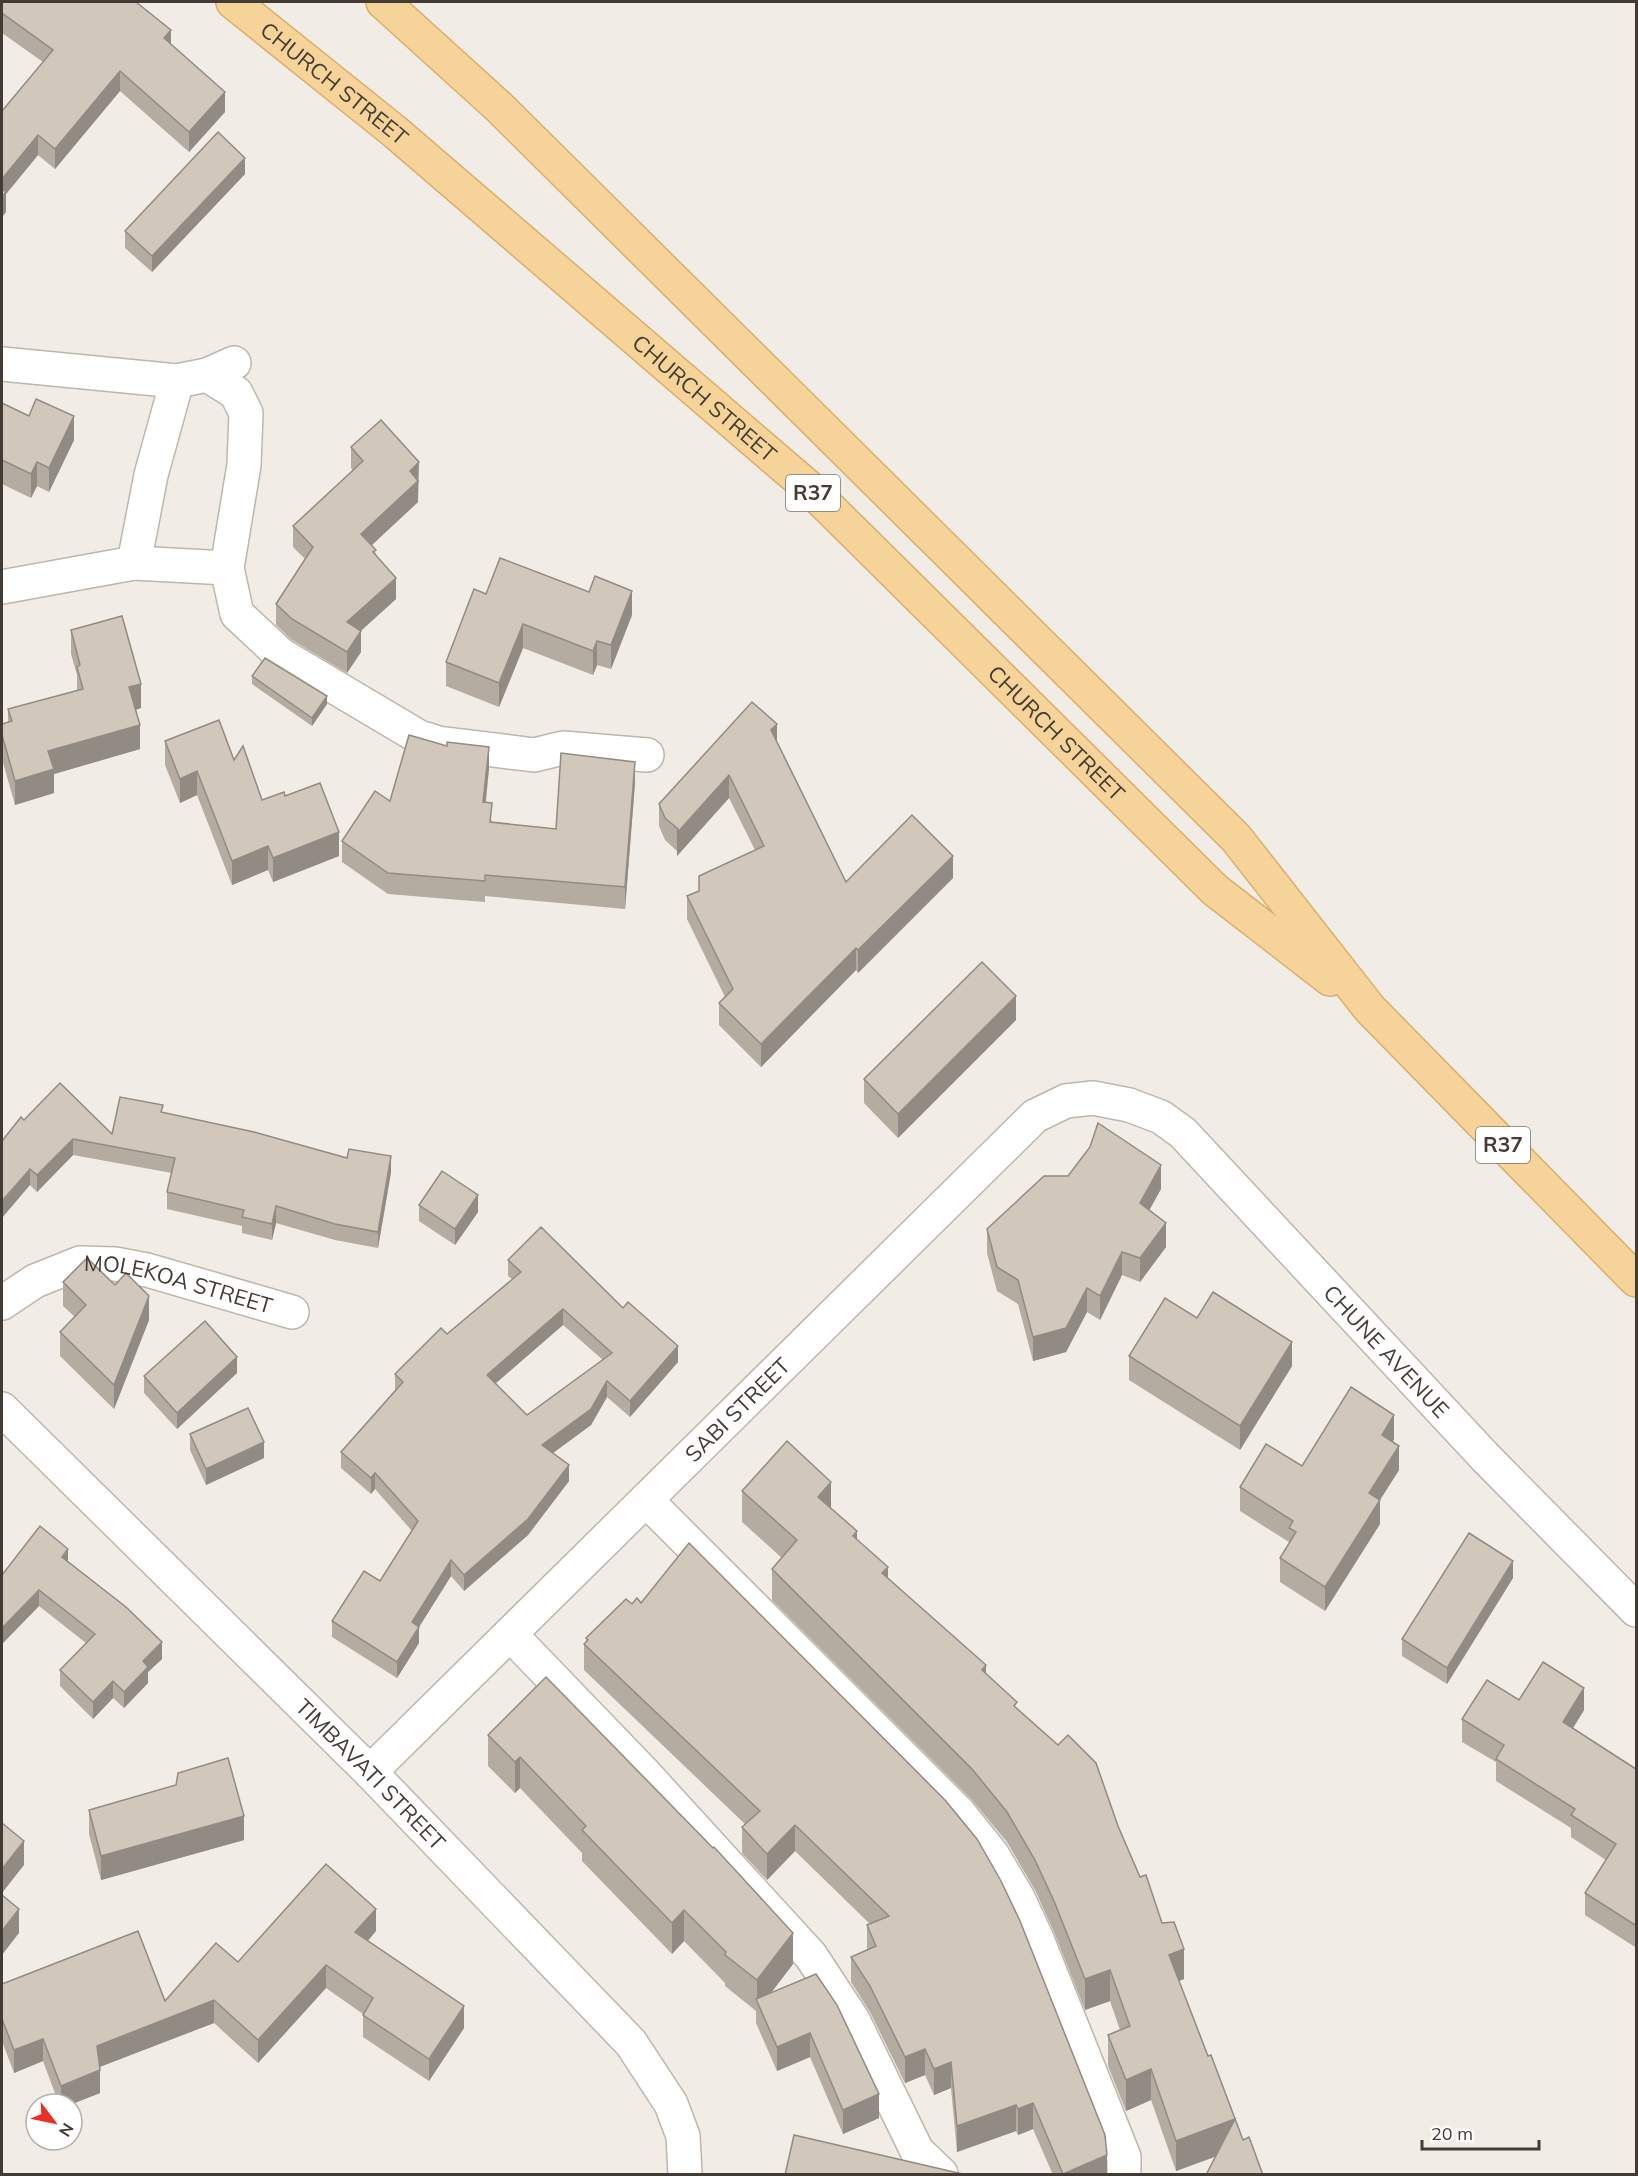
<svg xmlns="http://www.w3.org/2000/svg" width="1638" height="2176" font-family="Mulish,sans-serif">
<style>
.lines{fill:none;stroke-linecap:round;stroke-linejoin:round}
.minor-casing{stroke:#beb6ab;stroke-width:36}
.major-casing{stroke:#daae6a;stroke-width:36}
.minor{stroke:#fff;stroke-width:33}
.major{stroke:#f6d398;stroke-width:33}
.wall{fill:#b4aba1;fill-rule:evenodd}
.shaded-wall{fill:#928b83}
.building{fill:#d1c7bb;stroke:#928b83;stroke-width:1.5;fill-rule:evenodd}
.labels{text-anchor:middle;stroke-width:4.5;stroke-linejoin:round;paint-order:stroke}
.shield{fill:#fff;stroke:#7b7672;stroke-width:1.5}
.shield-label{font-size:21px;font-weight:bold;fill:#433c35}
.street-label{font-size:22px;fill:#433c35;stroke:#fff}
</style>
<rect width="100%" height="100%" fill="#f1ece5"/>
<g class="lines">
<g class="minor-casing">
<g id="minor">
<polyline points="2,364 177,381 207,375 234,363"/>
<polyline points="207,375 236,393 246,413 244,465 227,568 237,614 281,655 419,737 438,743 534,755 563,748 647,755"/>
<polyline points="134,563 151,475 177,381"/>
<polyline points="2,587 134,563 227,568"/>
<path id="s1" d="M 2,1303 L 35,1281 L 80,1263 L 115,1264 L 147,1270 L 292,1312"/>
<path id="s2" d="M 2,1409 L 370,1772 L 631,2043 L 671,2104 L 683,2136 L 685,2174"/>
<polyline points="646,1500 959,1813 992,1854 1018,1898 1037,1939 1124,2157 1124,2174"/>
<polyline points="510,1634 643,1772 811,1956 853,2020 917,2151 941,2174"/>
<path id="s3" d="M 370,1772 L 1035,1116 L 1066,1101 L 1093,1098 L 1129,1105 L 1161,1117 L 1183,1133 L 1485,1457 L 1636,1610"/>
</g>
</g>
<g class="major-casing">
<g id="major">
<path id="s4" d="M 233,2 L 394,131 L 808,487 L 1215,890 L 1330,979"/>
<polyline points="383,2 499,107 1236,838 1370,1009 1636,1280"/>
</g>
</g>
<use href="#minor" class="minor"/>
<use href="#major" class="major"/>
</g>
<g class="wall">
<polygon points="2,2 171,44 225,112 189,152 120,91 55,169 38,155 6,194 6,212 2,217 2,111 43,62 2,33"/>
<polygon points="245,174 152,272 125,248 125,231"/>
<polygon points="2,403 74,440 49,492 37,486 31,498 2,484"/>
<polygon points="351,447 419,483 418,484 418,502 372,545 396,599 361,631 361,652 347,673 292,640 276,625 276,604 305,559 293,547 293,526 353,471 351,468"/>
<polygon points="486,594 632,615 611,669 597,665 593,675 523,648 499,707 446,686 446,662"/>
<polygon points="71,630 141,708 136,710 140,749 54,774 54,793 15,805 2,759 2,724 8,722 8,709 77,690 77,675 71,654"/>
<polygon points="252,676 327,704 312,726 252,684"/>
<polygon points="165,741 234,760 262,800 285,796 339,856 273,882 268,870 232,885 197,795 180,803 165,765"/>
<polygon points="777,741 846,882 953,878 858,973 856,970 761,1067 719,1025 719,1003 725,997 687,919 687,896 699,891 699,876 755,850 729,798 677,856 677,851 665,840 659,826 659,804"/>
<polygon points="489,768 486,802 492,822 556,829 635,783 625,909 485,896 485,902 388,894 342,862 342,841 390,801"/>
<polygon points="1016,1020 898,1138 864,1103 864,1079"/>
<polygon points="163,1112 391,1172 378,1248 335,1240 276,1223 272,1240 242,1233 242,1226 167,1209 167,1192 172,1173 73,1155 37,1192 30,1185 24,1120 112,1134"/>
<polygon points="1161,1189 1149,1210 1166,1247 1140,1282 1122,1275 1100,1320 1087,1312 1066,1352 1033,1361 1018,1304 997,1291 987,1253 987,1229"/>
<polygon points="419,1205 478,1212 455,1245 419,1221"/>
<path d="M 508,1260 L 678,1362 L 630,1417 L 607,1397 L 591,1425 L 553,1453 L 569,1481 L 528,1535 L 464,1591 L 451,1576 L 419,1627 L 419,1643 L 397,1678 L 332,1637 L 332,1621 L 380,1581 L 412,1531 L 375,1489 L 371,1494 L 341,1468 L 341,1452 L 395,1390 L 395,1374 L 447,1334 L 512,1279 L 508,1276 ZM 563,1325 L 603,1360 L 527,1415 L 495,1383 Z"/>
<polygon points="63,1282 149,1320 114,1409 60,1356 60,1332 75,1317 63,1306"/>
<polygon points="1197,1318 1292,1366 1240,1450 1129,1380 1129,1356"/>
<polygon points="237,1373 177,1429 144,1393 144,1376"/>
<polygon points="190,1434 264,1458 206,1485 190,1450"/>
<polygon points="1394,1439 1393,1442 1399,1470 1380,1500 1380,1524 1325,1611 1280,1582 1280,1558 1289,1544 1289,1542 1240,1511 1240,1487 1302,1466"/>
<polygon points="742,1491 831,1508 888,1578 986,1674 1118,1826 1140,1877 1162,1923 1184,1979 1179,1981 1215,2157 1176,2171 1151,2100 1126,2111 1108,2066 1108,2035 1120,2030 1110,2001 1085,2010 1054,1932 1035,1890 1007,1842 972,1800 772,1600 772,1569 782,1558 742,1522"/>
<polygon points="68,1562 162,1659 148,1672 148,1683 124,1708 113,1698 93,1719 60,1686 60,1670 86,1643 39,1606 2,1644 2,1575"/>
<polygon points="1513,1578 1447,1684 1402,1656 1402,1639"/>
<polygon points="626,1599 1107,2175 1053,2175 1033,2129 1018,2135 1016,2131 957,2152 951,2088 934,2095 925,2075 905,2083 870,2012 851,1982 851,1957 867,1950 867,1925 870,1924 795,1851 767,1880 742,1853 742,1827 745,1824 584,1670 584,1644 586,1642 586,1638"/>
<polygon points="546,1677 793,1964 771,1993 816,1974 879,2118 843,2134 810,2057 777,2071 756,2023 756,2011 725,1986 725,1983 684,1941 672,1954 582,1861 582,1853 520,1788 515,1793 488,1766 488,1735"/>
<polygon points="1519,1700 1584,1710 1573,1728 1636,1769 1635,1947 1585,1915 1585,1893 1606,1860 1571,1837 1571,1828 1496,1781 1496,1762 1462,1742 1462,1719"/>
<polygon points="89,1810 244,1840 101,1880 89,1834"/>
<polygon points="376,1931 368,1941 464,2028 429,2081 363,2037 363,2014 326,1988 258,2063 214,2023 99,2067 100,2093 72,2104 59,2104 43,2061 14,2073 2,2041 2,1984 165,2001 238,1962"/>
</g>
<g class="shaded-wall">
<polygon points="171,30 171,50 164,38"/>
<polygon points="120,71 120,91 55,169 55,149"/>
<polygon points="225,92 225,112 189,152 189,132"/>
<polygon points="38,135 38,155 6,194 6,212 2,217 2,179"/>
<polygon points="245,158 245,174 152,272 152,256"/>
<polygon points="74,416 74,440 49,492 49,468"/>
<polygon points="37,462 37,486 31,498 31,474"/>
<polygon points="419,462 418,502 361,555 361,534 410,471"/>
<polygon points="396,578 396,599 347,643 347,622"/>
<polygon points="632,591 632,615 611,669 611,645"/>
<polygon points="523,624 523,648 499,707 499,683"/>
<polygon points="361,631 361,652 347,673 347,652"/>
<polygon points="597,641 597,665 593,675 593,651"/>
<polygon points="141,684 141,708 129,711 129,687"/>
<polygon points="327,696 327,704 312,726 312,718"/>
<polygon points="777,724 777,747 771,730"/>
<polygon points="140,725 140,749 54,774 54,793 15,805 15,781 48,751"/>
<polygon points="489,747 489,768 483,824 483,802"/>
<polygon points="635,762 635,783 625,909 625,887"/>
<polygon points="197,771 197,795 180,803 180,779"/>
<polygon points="729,775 729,798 677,856 677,833"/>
<polygon points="339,832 339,856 273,882 273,858"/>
<polygon points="268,846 268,870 232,885 232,861"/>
<polygon points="953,856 953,878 858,973 858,950"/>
<polygon points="856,948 856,970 761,1067 761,1044"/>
<polygon points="1016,996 1016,1020 898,1138 898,1114"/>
<polygon points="73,1139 73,1155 37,1192 37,1175"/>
<polygon points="391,1156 391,1172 378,1248 378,1232"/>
<polygon points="1161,1165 1161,1189 1140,1227 1140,1203"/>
<polygon points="30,1169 30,1185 2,1218 2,1201"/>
<polygon points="478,1195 478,1212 455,1245 455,1229"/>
<polygon points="276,1206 276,1223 272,1240 272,1224"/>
<polygon points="1166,1223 1166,1247 1140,1282 1140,1258"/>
<polygon points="1122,1252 1122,1275 1100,1320 1100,1296"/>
<polygon points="1087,1288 1087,1312 1066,1352 1033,1361 1033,1337"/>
<polygon points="149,1296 149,1320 114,1409 114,1385"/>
<polygon points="563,1309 563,1325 487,1391 487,1375"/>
<polygon points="1292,1342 1292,1366 1240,1450 1240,1426"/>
<polygon points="678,1346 678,1362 630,1417 630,1401"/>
<polygon points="237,1357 237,1373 177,1429 177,1413"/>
<polygon points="607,1381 607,1397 591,1425 542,1461 542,1445"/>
<polygon points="1394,1415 1394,1439 1382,1459 1382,1435"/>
<polygon points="264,1442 264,1458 206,1485 206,1469"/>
<polygon points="1399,1446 1399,1470 1369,1517 1369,1493"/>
<polygon points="569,1465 569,1481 528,1535 464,1591 464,1575"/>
<polygon points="375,1473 375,1489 371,1494 371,1478"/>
<polygon points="831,1482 831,1513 818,1497"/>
<polygon points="1380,1500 1380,1524 1325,1611 1325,1587"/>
<polygon points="857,1531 857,1562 853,1536"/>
<polygon points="68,1549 68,1565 62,1557"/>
<polygon points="451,1560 451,1576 419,1627 419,1643 397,1678 397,1662 412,1622"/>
<polygon points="1513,1561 1513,1578 1447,1684 1447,1668"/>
<polygon points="888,1567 888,1598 882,1573"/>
<polygon points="39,1590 39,1606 2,1644 2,1628"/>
<polygon points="162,1642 162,1659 148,1672 148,1683 124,1708 124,1692 143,1661"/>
<polygon points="986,1665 986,1696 982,1670"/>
<polygon points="113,1681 113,1698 93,1719 93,1702"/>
<polygon points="1584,1688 1584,1710 1563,1744 1563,1722"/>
<polygon points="520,1757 520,1788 515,1793 515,1762"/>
<polygon points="244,1816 244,1840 101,1880 101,1856"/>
<polygon points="795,1825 795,1851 767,1880 767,1854"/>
<polygon points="24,1841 24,1865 2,1893 2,1869"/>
<polygon points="19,1909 19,1933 2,1955 2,1931"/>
<polygon points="376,1909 376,1931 355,1955 355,1932"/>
<polygon points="684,1910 684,1941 672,1954 672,1923"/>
<polygon points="1636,1922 1636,1944 1635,1947 1635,1925"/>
<polygon points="793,1933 793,1964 760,2007 757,2000 757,1980"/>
<polygon points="1184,1949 1184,1979 1169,1985 1169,1955"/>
<polygon points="326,1965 326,1988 258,2063 258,2040"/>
<polygon points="1110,1970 1110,2001 1085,2010 1085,1979"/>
<polygon points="214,2000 214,2023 97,2068 97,2046"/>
<polygon points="464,2006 464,2028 429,2081 429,2059"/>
<polygon points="810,2033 810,2057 777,2071 777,2047"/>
<polygon points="43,2039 43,2061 14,2073 14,2050"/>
<polygon points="925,2049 925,2075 905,2083 905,2057"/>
<polygon points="951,2062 951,2088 934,2095 934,2069"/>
<polygon points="1151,2069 1151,2100 1126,2111 1126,2080"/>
<polygon points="100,2070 100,2093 72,2104 61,2104 61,2086"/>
<polygon points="879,2094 879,2118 843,2134 843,2110"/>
<polygon points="1033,2103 1033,2129 1018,2135 1018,2109"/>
<polygon points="1016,2105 1016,2131 957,2152 957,2126"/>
<polygon points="1235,2119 1235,2149 1176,2171 1176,2141"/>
<polygon points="1107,2155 1107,2175 1063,2175 1063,2174"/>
</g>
<g class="building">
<polygon points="2,2 136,2 171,30 164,38 225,92 189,132 120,71 55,149 38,135 2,179 2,111 53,50 2,13"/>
<polygon points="218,132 245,158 152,256 125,231"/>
<polygon points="2,189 6,192 2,197"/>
<polygon points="36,399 74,416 49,468 37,462 31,474 2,460 2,403 29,416"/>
<polygon points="381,420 419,462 410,471 418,481 361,534 376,550 373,552 396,578 347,622 361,631 347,652 292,619 276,604 313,547 293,526 363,461 351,447"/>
<polygon points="500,558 589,592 595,576 632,591 611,645 597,641 593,651 523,624 499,683 446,662 474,589 486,594"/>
<polygon points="122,616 141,684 129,687 140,725 48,751 54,769 15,781 2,735 2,724 12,721 8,709 83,689 77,667 80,665 71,630"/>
<polygon points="265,658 327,696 312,718 252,676"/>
<polygon points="752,702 777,724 771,730 846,882 912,815 953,856 858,950 856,948 761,1044 719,1003 733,989 687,896 699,891 699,876 764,846 729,775 677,833 678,829 665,818 659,804"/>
<polygon points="219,720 234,760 243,746 262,800 284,792 285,796 320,783 339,832 273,858 268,846 232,861 197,771 180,779 165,741"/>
<polygon points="409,735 447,746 447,742 489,747 483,802 492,803 490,822 556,829 561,753 635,762 625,887 485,875 485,881 388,873 342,841 375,791 390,801"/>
<polygon points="982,962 1016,996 898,1114 864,1079"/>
<polygon points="60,1083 112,1134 120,1097 163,1105 161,1112 254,1132 347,1158 349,1149 391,1156 378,1232 335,1224 276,1206 272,1224 242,1217 244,1210 167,1192 175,1158 73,1139 37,1175 30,1169 2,1201 2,1141 21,1117 24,1120"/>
<polygon points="1098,1123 1161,1165 1140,1203 1166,1223 1140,1258 1122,1252 1100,1296 1087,1288 1066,1328 1033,1337 1018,1280 997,1267 987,1229 1044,1176 1068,1176 1090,1147"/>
<polygon points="442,1171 478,1195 455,1229 419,1205"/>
<path d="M 541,1227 L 623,1308 L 628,1302 L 678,1346 L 630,1401 L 607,1381 L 591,1409 L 542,1445 L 569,1465 L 528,1519 L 464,1575 L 451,1560 L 412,1622 L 419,1627 L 397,1662 L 332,1621 L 364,1571 L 380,1581 L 418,1521 L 375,1473 L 371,1478 L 341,1452 L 403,1382 L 395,1374 L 441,1328 L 447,1334 L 521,1272 L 508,1260 ZM 563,1309 L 612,1353 L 527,1415 L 487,1375 Z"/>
<polygon points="87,1258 115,1285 126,1273 149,1296 114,1385 60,1332 86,1305 63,1282"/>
<polygon points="1213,1292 1292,1342 1240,1426 1129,1356 1165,1298 1197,1318"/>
<polygon points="205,1321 237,1357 177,1413 144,1376"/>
<polygon points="1351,1387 1394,1415 1382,1435 1399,1446 1369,1493 1380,1500 1325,1587 1280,1558 1296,1532 1289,1528 1293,1521 1240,1487 1266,1444 1302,1466"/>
<polygon points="248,1408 264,1442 206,1469 190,1434"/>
<polygon points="787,1441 831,1482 818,1497 857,1531 853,1536 888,1567 882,1573 986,1665 982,1670 1017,1702 1014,1706 1058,1745 1068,1735 1096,1763 1118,1826 1140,1877 1146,1875 1162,1923 1174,1922 1184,1949 1169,1955 1208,2056 1211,2055 1243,2140 1249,2137 1263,2175 1206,2175 1235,2119 1176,2141 1151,2069 1126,2080 1108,2035 1130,2026 1110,1970 1085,1979 1054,1901 1035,1860 1007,1812 972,1769 772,1569 797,1540 742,1491"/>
<polygon points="40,1526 68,1549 62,1557 126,1607 162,1642 143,1661 148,1667 124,1692 113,1681 93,1702 60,1670 95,1634 39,1590 2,1628 2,1575"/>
<polygon points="1469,1533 1513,1561 1447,1668 1402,1639"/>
<polygon points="689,1543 945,1800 977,1839 1001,1881 1020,1921 1105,2135 1107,2155 1063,2174 1033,2103 1018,2109 1016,2105 957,2126 951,2062 934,2069 925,2049 905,2057 870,1986 851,1957 876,1946 867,1925 889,1916 795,1825 767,1854 742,1827 760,1811 584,1644 588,1640 586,1638 626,1599 632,1604 637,1598 641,1603"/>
<polygon points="1543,1662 1584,1688 1563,1722 1636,1769 1636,1922 1635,1925 1585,1893 1616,1844 1571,1815 1575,1809 1496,1759 1504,1745 1462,1719 1487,1680 1519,1700"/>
<polygon points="546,1677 713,1848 714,1847 793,1933 757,1980 725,1955 726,1952 684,1910 672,1923 582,1830 586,1826 520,1757 515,1762 488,1735"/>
<polygon points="228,1758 244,1816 101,1856 89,1810 176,1785 178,1773"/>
<polygon points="2,1823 24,1841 2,1869"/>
<polygon points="326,1864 376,1909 355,1932 464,2006 429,2059 363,2015 373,1998 326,1965 258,2040 214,2000 97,2046 100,2070 61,2086 43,2039 14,2050 2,2019 2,1984 138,1931 165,2001 216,1943 238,1962"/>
<polygon points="2,1895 19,1909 2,1931"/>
<polygon points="816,1974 837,2005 879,2094 843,2110 810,2033 777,2047 756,1999"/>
<polygon points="794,2135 967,2175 785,2175"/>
</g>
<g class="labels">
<g class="shield">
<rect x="786" y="475" width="54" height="36" rx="4.5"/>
<rect x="1476" y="1127" width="54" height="36" rx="4.5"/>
</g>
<g class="shield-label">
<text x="813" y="500">R37</text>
<text x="1503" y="1152">R37</text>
</g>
<g class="street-label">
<text dy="8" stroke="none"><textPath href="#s4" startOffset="130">CHURCH STREET</textPath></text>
<text dy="8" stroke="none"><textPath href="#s4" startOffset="616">CHURCH STREET</textPath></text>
<text dy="8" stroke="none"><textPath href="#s4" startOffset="1102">CHURCH STREET</textPath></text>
<text dy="8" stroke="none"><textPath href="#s1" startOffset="189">MOLEKOA STREET</textPath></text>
<text dy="8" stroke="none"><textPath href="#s3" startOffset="1392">CHUNE AVENUE</textPath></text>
<text dy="8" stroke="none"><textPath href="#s3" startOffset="516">SABI STREET</textPath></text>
<text dy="8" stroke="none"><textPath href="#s2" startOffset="519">TIMBAVATI STREET</textPath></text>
</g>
</g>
<rect width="1638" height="2176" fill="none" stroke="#433c35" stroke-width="6"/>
<g transform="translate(54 2122) rotate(122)"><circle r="28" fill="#ffffff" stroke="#b4b1ae" stroke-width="1.5"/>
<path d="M0-4.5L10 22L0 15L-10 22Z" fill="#e93023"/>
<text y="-9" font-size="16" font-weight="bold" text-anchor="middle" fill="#433c35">N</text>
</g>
<path d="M1422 2140v9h117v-9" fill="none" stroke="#433c35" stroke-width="3"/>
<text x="1431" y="2140" font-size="18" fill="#433c35" stroke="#ffffff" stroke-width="4.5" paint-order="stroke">20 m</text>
</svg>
